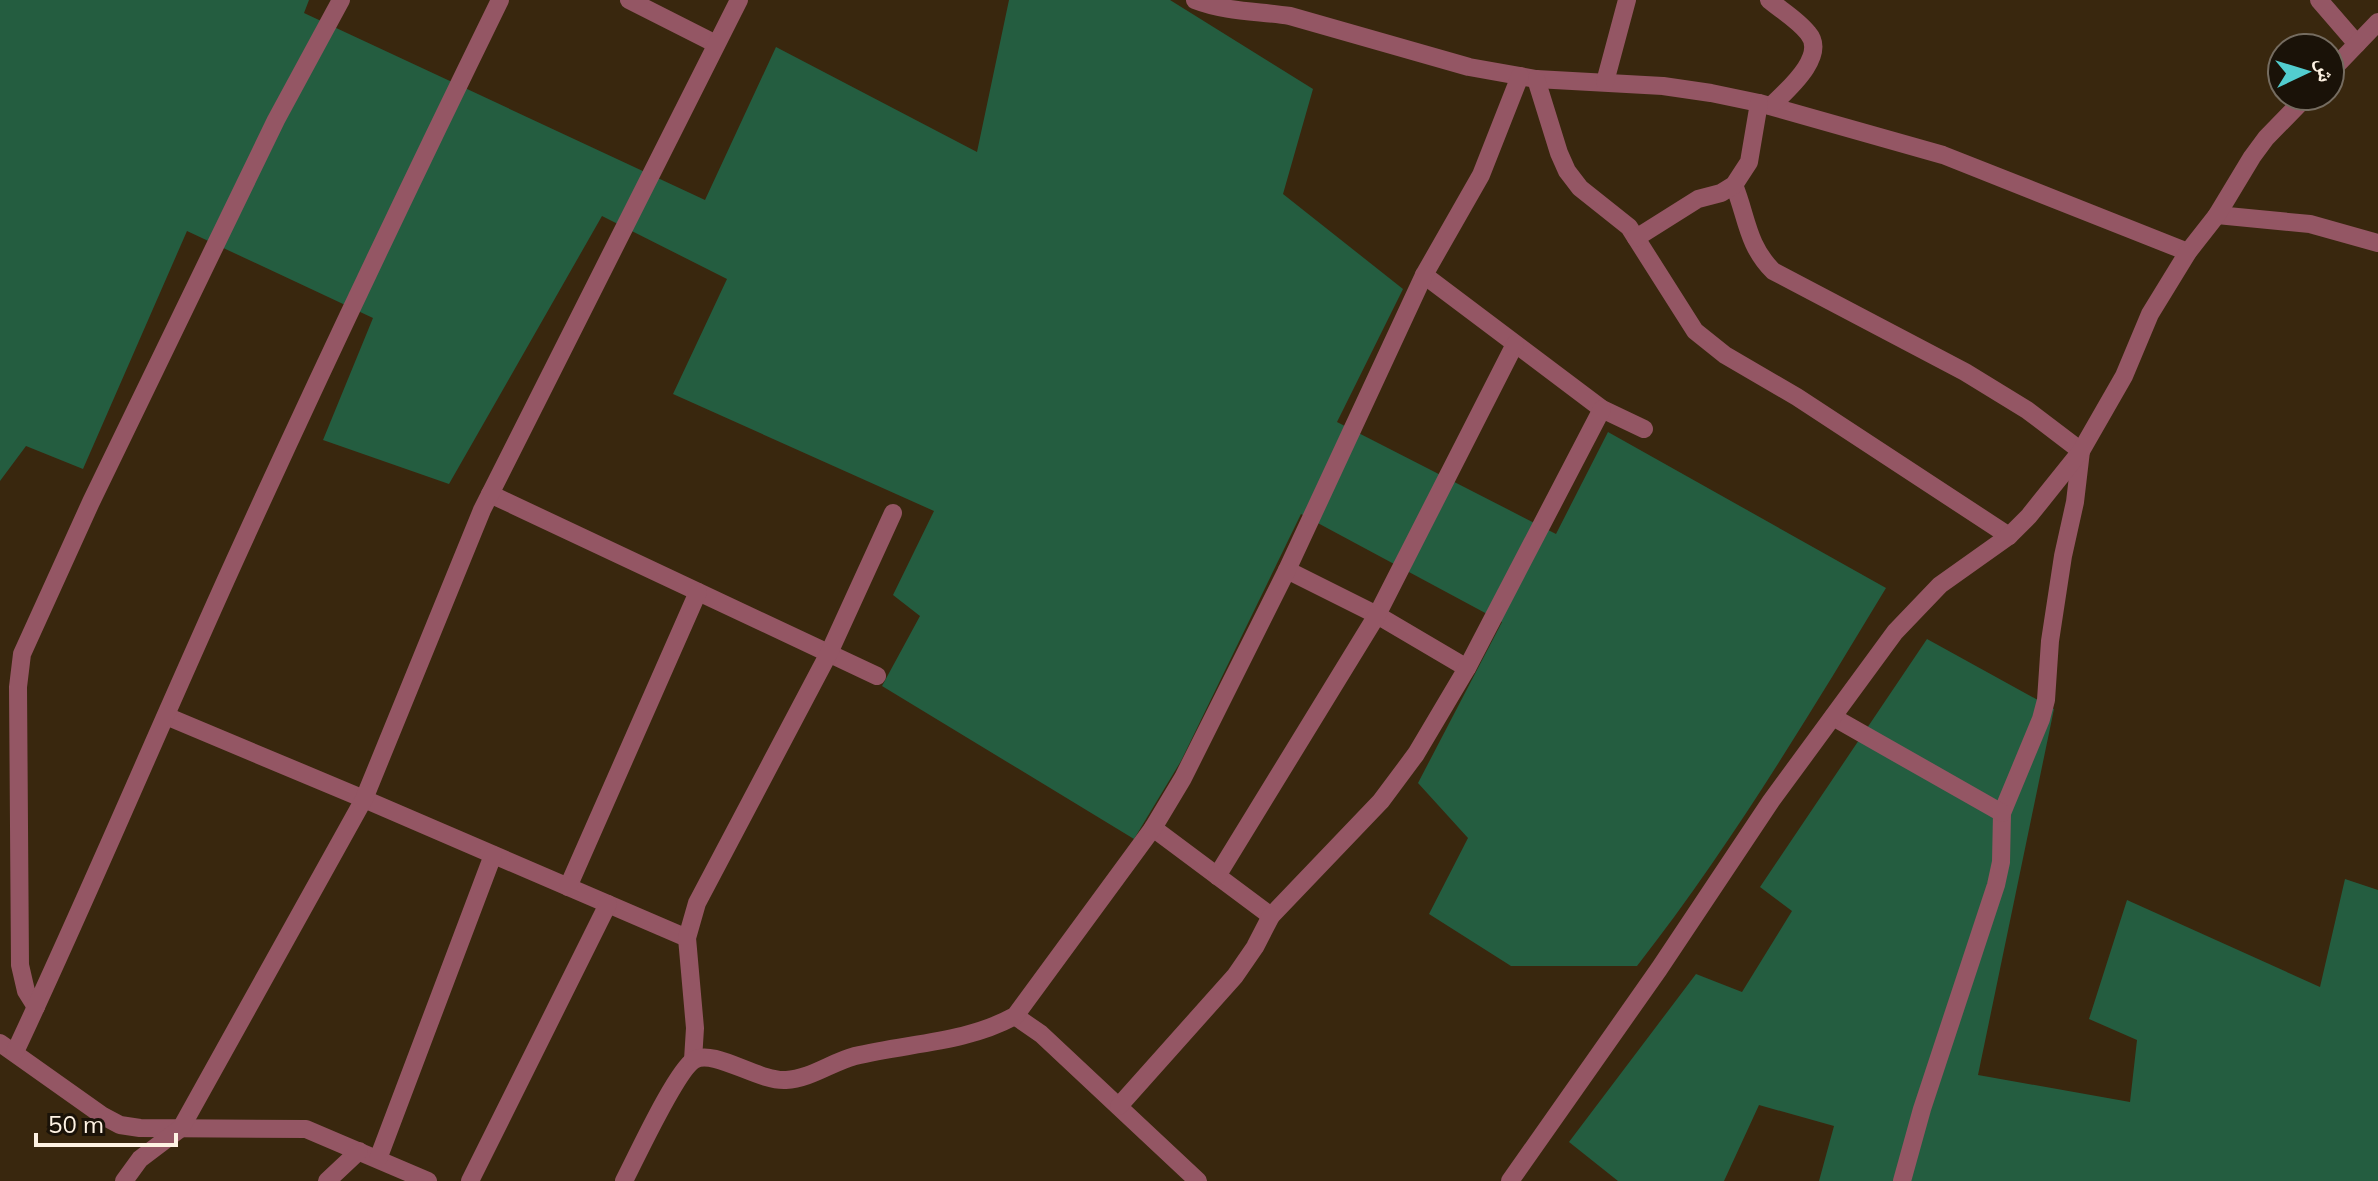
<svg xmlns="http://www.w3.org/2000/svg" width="2378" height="1181" font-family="Mulish,'Noto Naskh Arabic',sans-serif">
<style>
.forest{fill:#245d40}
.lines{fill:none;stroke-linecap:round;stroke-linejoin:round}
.street{stroke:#945664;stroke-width:18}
</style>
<rect width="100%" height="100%" fill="#39270e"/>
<g class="forest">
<path d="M 0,0 L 309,0 L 304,13 L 705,200 L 776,47 L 977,152 L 1009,0 L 1170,0 L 1313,89 L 1283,194 L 1403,289 L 1337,422 L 1556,534 L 1608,432 L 1886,588 C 1808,717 1730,847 1637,966 L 1511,966 L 1429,914 L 1468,838 L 1418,783 L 1502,622 L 1301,514 L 1181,761 L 1134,839 L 882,686 L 920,616 L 893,595 L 934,511 L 673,394 L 727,279 L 602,216 L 449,484 L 323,440 L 373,318 L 187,231 L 83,469 L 26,446 L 0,481 Z"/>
<polygon points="1927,639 2054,709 1978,1075 2130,1102 2137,1040 2089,1019 2127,900 2320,987 2345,879 2378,890 2378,1181 1819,1181 1834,1126 1759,1105 1724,1181 1618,1181 1569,1142 1696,974 1742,992 1792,911 1760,887"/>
</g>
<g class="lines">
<g class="street">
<polyline points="629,0 716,44"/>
<path d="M 1195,0 C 1226,12 1258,11 1290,16 L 1469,67 L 1536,79 L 1663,86 L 1711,93 L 1759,103 L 1943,155 L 2188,252"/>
<path d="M 1769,0 C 1781,10 1798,20 1808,33 C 1828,56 1786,91 1771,106"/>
<polyline points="2319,0 2357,44"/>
<polyline points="2330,72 2378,22"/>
<polyline points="1536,79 1559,153 1567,171 1580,188 1629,227 1695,331 1725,355 1797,397 2009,536"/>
<polyline points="1605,82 1627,0"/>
<path d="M 1734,185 C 1747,217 1747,245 1773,271 L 1965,372 L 2027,410 L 2081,451 L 2075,502 L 2063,556 L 2050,641 L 2046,700 L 2041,719 L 2002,813 L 2001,862 L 1996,885 L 1922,1109 L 1902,1181"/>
<polyline points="2217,215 2310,224 2378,243"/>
<polyline points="1636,238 1698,199 1721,193 1734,185 1749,162 1759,103"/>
<polyline points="1424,275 1602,409 1644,429"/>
<polyline points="490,494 877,676"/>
<polyline points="1287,570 1377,615 1467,668"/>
<polyline points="166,716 364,799 687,938"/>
<polyline points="1833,717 2002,813"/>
<polyline points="1153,828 1271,916"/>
<polyline points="1217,876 1377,615 1515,344"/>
<polyline points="568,887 698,592"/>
<polyline points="36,1007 26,991 20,965 18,687 22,654 91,502 276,120 341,0"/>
<polyline points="1015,1016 1041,1034 1198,1181"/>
<polyline points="0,1043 103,1116 120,1125 140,1128 306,1129 428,1181"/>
<path d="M 15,1052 C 91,890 160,725 234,562 C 320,373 409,186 500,0"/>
<polyline points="693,1060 695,1028 687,938 697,903 829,653 893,513"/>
<polyline points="1119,1106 1235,976 1255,947 1271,916 1381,801 1416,754 1467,668 1602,409"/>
<polyline points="378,1159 493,855"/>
<polyline points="124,1181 140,1159 181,1128 364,799 482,510 739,0"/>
<polyline points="327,1181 359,1151"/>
<polyline points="470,1181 608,904"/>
<path d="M 624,1181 C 636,1158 676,1071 694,1060 C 713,1048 759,1082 786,1080 C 810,1079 832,1062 855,1056 C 908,1043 966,1043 1015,1016 L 1153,828 L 1183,778 L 1287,570 L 1424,275 L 1481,175 L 1520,76"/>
<polyline points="1510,1181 1659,969 1771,801 1895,632 1940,585 2009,536 2029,516 2081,451 2124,376 2150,314 2188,252 2217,215 2252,157 2266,138 2307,96"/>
</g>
</g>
<g transform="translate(2306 72) rotate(86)"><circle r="38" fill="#1a1208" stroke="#756c60" stroke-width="2"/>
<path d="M0-6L14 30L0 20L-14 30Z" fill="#52cdcf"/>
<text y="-12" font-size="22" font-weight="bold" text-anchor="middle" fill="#fef2e3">ش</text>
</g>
<path d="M36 1133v12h140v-12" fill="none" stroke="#fef2e3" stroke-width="4"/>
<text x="48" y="1133" font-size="24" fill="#fef2e3" stroke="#1a1208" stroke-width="6" paint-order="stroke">50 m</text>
</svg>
